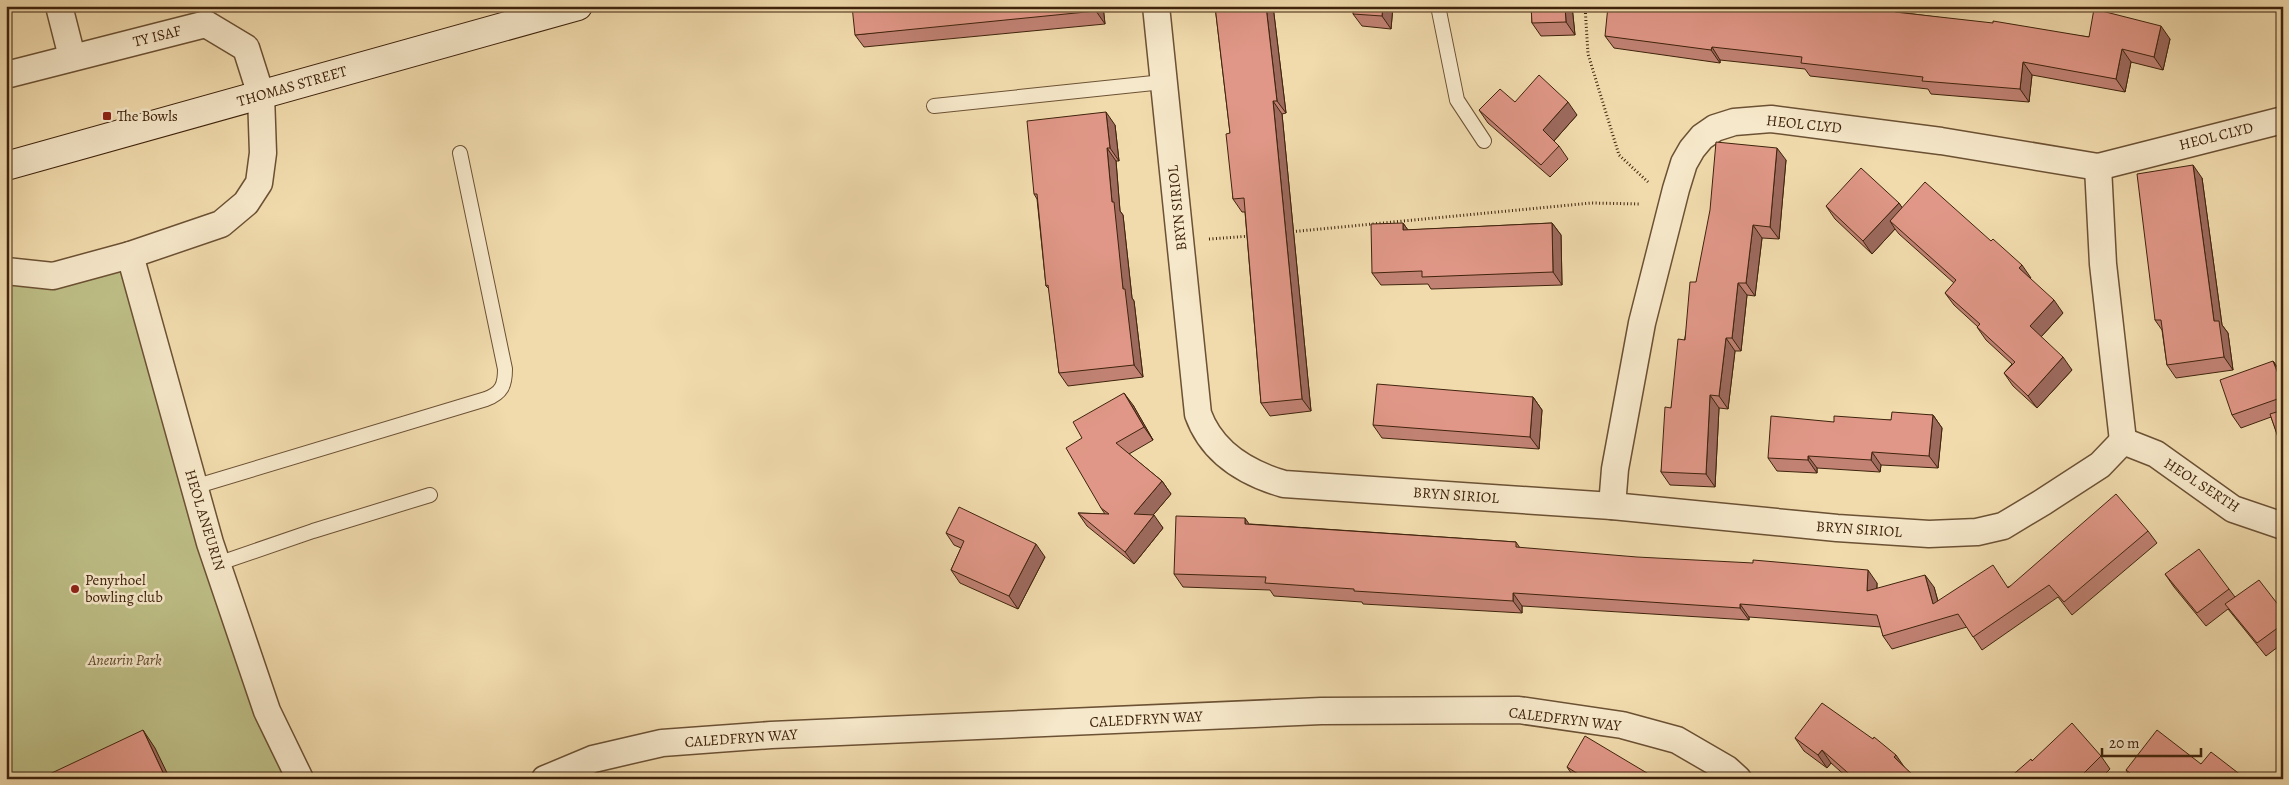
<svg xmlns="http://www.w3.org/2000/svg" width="2289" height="785" font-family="Alegreya,serif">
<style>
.green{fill:#bebf87;stroke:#7e714a}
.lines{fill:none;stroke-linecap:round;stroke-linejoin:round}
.service-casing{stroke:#6c5134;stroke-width:16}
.minor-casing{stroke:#6c5134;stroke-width:29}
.secondary-casing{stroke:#3f230c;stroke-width:30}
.path{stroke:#3f230c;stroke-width:3;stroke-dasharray:1 2.5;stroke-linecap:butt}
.service{stroke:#f6e8ca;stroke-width:14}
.minor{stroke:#f6e8ca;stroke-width:26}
.secondary{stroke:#f6e8ca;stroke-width:28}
.wall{fill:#c18274;stroke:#3f230c}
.shaded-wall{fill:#9d6a5e;stroke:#3f230c}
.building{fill:#e09787;stroke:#3f230c}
.poi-dot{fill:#8f2418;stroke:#f6e8ca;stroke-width:2}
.labels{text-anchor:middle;stroke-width:5;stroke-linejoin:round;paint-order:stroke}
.street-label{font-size:15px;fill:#3f230c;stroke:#f6e8ca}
.poi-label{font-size:15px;fill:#3f230c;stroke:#f6e8ca;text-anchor:start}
.park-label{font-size:15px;font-style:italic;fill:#5f4a2b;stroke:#f6e8ca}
</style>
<rect width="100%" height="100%" fill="#f1dbad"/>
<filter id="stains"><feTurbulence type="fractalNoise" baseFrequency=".004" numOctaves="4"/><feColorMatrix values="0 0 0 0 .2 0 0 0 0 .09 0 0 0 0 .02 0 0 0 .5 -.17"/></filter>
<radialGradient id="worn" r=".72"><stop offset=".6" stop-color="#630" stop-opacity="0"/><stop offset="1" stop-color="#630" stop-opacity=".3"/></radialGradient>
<polygon class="green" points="130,255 300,779 6,779 6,271"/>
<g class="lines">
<g class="service-casing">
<g id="service">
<polyline points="1438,6 1457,100 1484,141"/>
<polyline points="934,106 1163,82"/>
<path d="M 194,487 L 486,399 C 502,393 505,385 505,369 L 460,153"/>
<polyline points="217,564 313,531 430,495"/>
</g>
</g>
<g class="minor-casing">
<g id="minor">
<polyline points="59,6 72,57"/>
<path d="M 1156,6 L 1198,414 C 1212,453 1246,473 1284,484 L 1612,506 L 1837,528 L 1929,534 L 1977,532 L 2003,526 L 2043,502 L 2100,465 L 2123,441"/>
<polyline points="6,75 206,24 246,48 261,95 263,153 259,183 246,203 221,224 130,255 53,276 6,271"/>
<polyline points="2098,167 2103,264 2123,441"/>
<polyline points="130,255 210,543 267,711 300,779"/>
<polyline points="2123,441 2156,454 2233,509 2283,526"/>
<polyline points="1612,506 1615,469 1642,323 1676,189 1684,163 1692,149 1702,137 1715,128 1734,122 1771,119 1941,141 2098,167 2283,120"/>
<polyline points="545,779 593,759 662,743 771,735 1321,711 1519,710 1622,725 1677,740 1727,769 1738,779"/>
</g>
</g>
<g class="secondary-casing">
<polyline id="secondary" points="6,166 578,6"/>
</g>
<g class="path">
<polyline points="1585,6 1588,54 1619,155 1648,182"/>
<polyline points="1289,232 1591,203 1641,204"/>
<polyline points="1209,239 1250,236"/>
</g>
<use href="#service" class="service"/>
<use href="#minor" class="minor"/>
<use href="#secondary" class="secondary"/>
</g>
<g class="wall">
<polygon points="1103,6 1105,24 864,47 855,35"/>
<polygon points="1215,6 1273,6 1286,113 1282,114 1311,411 1270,416 1261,403 1245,212 1242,212 1233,199 1230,133"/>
<polygon points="1393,6 1391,29 1362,26 1353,14"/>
<polygon points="1531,6 1572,6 1575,35 1541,36 1532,23"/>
<polygon points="1898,12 2089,37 2170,39 2163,70 2131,62 2125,92 2032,75 2029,102 1931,94 1928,89 1810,76 1805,69 1720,60 1720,63 1614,48 1605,36"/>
<polygon points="1515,102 1577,115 1554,141 1559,146 1568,159 1550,177 1488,123 1479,110"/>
<polygon points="1115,125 1119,161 1116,161 1120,211 1123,215 1132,298 1134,301 1143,377 1068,386 1059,373 1049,289 1046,286 1037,199 1034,194"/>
<polygon points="1786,160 1779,239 1762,238 1755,296 1747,295 1741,351 1735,351 1728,409 1719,408 1715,487 1670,485 1661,472 1671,408 1696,282"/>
<polygon points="2202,178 2222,325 2228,333 2233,370 2176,378 2167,365 2162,330 2155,320"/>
<polygon points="1899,203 1902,208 2031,278 2030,279 2063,313 2041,337 2072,370 2037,408 2013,386 2004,373 2012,364 1986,340 1977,327 1978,327 1954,305 1945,293 1954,283 1899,234 1895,229 1872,254 1835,219 1826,206"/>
<polygon points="1403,223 1408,230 1552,223 1561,235 1562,285 1431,289 1428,284 1381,285 1372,273"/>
<polygon points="2273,361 2283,375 2283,450 2271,417 2241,428 2232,415"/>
<polygon points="1533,397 1542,410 1539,449 1382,438 1373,425"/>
<polygon points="1133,405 1153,440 1129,454 1162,481 1171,494 1153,515 1163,528 1134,564 1087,526 1078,513 1105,514 1101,508 1082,438"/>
<polygon points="1933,415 1942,428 1938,468 1881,465 1880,472 1817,468 1817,473 1777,471 1768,458 1834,422 1891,420"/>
<polygon points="1250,524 1516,542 1520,548 1877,583 1877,589 1934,587 1938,601 2008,587 2148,531 2157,543 2072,615 2058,597 1982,650 1967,627 1892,649 1883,636 1881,627 1749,617 1749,620 1522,606 1522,613 1363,604 1362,602 1274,596 1270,590 1183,587 1174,574"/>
<polygon points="946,533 1045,557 1018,609 960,583 951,570 961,548 954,545"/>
<polygon points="2165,574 2229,589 2235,597 2283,611 2283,643 2266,656 2228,609 2206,626 2174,587"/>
<polygon points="1795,738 1905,768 1917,779 1849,779 1831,763 1827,768 1804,751"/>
<polygon points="2101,756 2110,769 2100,779 2008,779 2032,761"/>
<polygon points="2201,764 2246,779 2132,779 2126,770"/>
<polygon points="1567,767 1657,779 1575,779"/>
</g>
<g class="shaded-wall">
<polygon points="1095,6 1103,6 1105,24 1096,11"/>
<polygon points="1266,6 1273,6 1286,113 1277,101"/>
<polygon points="1383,6 1393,6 1391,29 1382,16"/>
<polygon points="1565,6 1572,6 1575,35 1566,22"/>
<polygon points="2161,26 2170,39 2163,70 2154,57"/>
<polygon points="1712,47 1720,60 1720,63 1711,50"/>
<polygon points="2122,49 2131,62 2125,92 2116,79"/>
<polygon points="2023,62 2032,75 2029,102 2020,89"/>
<polygon points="1273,101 1282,114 1311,411 1302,399"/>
<polygon points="1568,102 1577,115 1552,143 1543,130"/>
<polygon points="1106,112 1115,125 1119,161 1110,148"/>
<polygon points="1107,148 1116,161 1120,211 1123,215 1132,298 1134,301 1143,377 1134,365 1123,289 1112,202"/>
<polygon points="1777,148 1786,160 1779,239 1770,227"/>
<polygon points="2193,165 2202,178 2222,325 2228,333 2233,370 2224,357 2214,321"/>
<polygon points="1899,203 1908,216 1890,221 1895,229 1872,254 1863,241"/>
<polygon points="1403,223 1412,236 1403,230"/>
<polygon points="1552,223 1561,235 1562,285 1553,272"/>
<polygon points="1753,225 1762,238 1755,296 1746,283"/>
<polygon points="2022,265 2031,278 2028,281 2019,268"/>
<polygon points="1738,283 1747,295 1741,351 1732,338"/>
<polygon points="2054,300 2063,313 2039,339 2030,326"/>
<polygon points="1726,338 1735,351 1728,409 1719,396"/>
<polygon points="2063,357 2072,370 2037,408 2028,396"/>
<polygon points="2273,361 2282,374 2283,386"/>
<polygon points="1124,393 1133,405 1153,440 1144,427"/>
<polygon points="1710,395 1719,408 1715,487 1706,474"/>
<polygon points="1533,397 1542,410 1539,449 1530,437"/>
<polygon points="1933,415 1942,428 1938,468 1929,456"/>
<polygon points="1872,452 1881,465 1880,472 1871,460"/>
<polygon points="1808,456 1817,468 1817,473 1808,460"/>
<polygon points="1162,481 1171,494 1143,527 1134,514"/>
<polygon points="1154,515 1163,528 1134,564 1125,552"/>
<polygon points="1245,518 1254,531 1245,524"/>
<polygon points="1036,544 1045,557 1018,609 1009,596"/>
<polygon points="1868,570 1877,583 1876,604 1867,591"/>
<polygon points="1925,575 1934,587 1942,617 1933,604"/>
<polygon points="1513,593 1522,606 1522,613 1513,601"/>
<polygon points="1740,604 1749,617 1749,620 1740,608"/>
<polygon points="143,730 155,748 170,779 166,779"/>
<polygon points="1822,750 1831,763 1827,768 1818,755"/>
<polygon points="1896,755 1905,768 1894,757"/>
</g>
<g class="building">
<polygon points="852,6 1095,6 1096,11 855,35"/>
<polygon points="1215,6 1266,6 1277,101 1273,101 1302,399 1261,403 1244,198 1233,199 1226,134 1230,133"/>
<polygon points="1353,6 1383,6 1382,16 1353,14"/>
<polygon points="1531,6 1565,6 1566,22 1532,23"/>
<polygon points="1608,6 1880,6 1895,8 1895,12 1993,23 1993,21 2089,37 2094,9 2161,26 2154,57 2122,49 2116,79 2023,62 2020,89 1922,81 1923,77 1801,63 1802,57 1712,47 1711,50 1605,36"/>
<polygon points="1539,75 1568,102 1543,130 1559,146 1541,165 1479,110 1500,89 1515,102"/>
<polygon points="1106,112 1110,148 1107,148 1112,202 1114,202 1123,289 1125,289 1134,365 1059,373 1048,285 1046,286 1037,194 1034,194 1027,121"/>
<polygon points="1716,142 1777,148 1770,227 1753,225 1746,283 1738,283 1732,338 1726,338 1719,396 1710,395 1706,474 1661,472 1665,407 1671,408 1678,339 1685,340 1690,282 1696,282 1710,210"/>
<polygon points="2193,165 2214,321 2219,321 2224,357 2167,365 2161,320 2155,320 2137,174"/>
<polygon points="1861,168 1899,203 1863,241 1826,206"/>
<polygon points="1925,182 1991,241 1993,239 2022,265 2019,268 2054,300 2030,326 2063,357 2028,396 2004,373 2015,362 1977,327 1980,324 1945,293 1956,280 1890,221"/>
<polygon points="1403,223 1403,230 1552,223 1553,272 1422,277 1422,271 1372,273 1371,224"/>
<polygon points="2273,361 2283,386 2283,397 2232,415 2220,380"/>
<polygon points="1377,384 1533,397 1530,437 1373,425"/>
<polygon points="1124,393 1144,427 1116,443 1162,481 1134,514 1154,515 1125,552 1078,513 1109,514 1101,508 1066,448 1082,438 1073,422"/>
<polygon points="2283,410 2283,449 2282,449 2270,414"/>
<polygon points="1892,412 1933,415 1929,456 1872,452 1871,460 1808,456 1808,460 1768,458 1771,416 1834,422 1834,416 1891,420"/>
<polygon points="2116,494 2148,531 2064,602 2049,585 1973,637 1958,614 1883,636 1877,615 1740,604 1740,608 1513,593 1513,601 1354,591 1354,589 1265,583 1266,577 1174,574 1176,516 1245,518 1245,524 1516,542 1516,547 1637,557 1753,563 1753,560 1868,570 1867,591 1925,575 1933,604 1993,565 2008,588"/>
<polygon points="959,507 1036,544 1009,596 951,570 964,541 946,533"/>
<polygon points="2199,549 2229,589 2197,613 2165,574"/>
<polygon points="2259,580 2283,611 2283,624 2257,643 2225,604"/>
<polygon points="1822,703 1873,739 1874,737 1896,755 1894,757 1917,779 1855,779 1822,750 1818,755 1795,738"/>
<polygon points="2072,723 2101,756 2078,779 2008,779 2031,759 2032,761"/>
<polygon points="143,730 166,779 39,779"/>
<polygon points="2157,730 2201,764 2211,752 2246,779 2162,779 2158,776 2156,779 2138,779 2126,770"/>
<polygon points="1585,736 1657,779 1586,779 1567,767"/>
</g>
<g class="poi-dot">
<rect x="102" y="111" width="10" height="10" rx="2.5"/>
<circle cx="75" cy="589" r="5"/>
</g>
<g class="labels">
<g class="street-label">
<text transform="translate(157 36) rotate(-14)" y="5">TY ISAF</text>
<text transform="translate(292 86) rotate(-16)" y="5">THOMAS STREET</text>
<text transform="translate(1804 124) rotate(6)" y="5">HEOL CLYD</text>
<text transform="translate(2216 136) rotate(-14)" y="5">HEOL CLYD</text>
<text transform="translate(1177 208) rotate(-96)" y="5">BRYN SIRIOL</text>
<text transform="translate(2202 485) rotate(33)" y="5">HEOL SERTH</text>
<text transform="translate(1456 495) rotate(4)" y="5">BRYN SIRIOL</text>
<text transform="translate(205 520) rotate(73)" y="5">HEOL ANEURIN</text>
<text transform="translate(1859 529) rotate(4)" y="5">BRYN SIRIOL</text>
<text transform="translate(1146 719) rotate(-3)" y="5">CALEDFRYN WAY</text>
<text transform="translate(1565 719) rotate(7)" y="5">CALEDFRYN WAY</text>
<text transform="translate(741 738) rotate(-4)" y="5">CALEDFRYN WAY</text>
</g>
<g class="poi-label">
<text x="117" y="121">The Bowls</text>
<text x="85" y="585">Penyrhoel<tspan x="85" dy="17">bowling club</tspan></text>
</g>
<g class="park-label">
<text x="125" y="665">Aneurin Park</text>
</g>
</g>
<rect width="2289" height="785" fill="none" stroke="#f1dbad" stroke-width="25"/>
<rect x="8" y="8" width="2274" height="770" fill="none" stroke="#3f230c" stroke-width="2.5"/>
<rect x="12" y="12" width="2264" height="760" fill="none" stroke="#3f230c"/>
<path d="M2102 748v8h99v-8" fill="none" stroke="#3f230c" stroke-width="2.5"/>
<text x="2109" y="748" font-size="15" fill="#3f230c" stroke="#f6e8ca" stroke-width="4" paint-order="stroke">20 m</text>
<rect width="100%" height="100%" filter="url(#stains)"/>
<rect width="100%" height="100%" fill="url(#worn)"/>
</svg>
